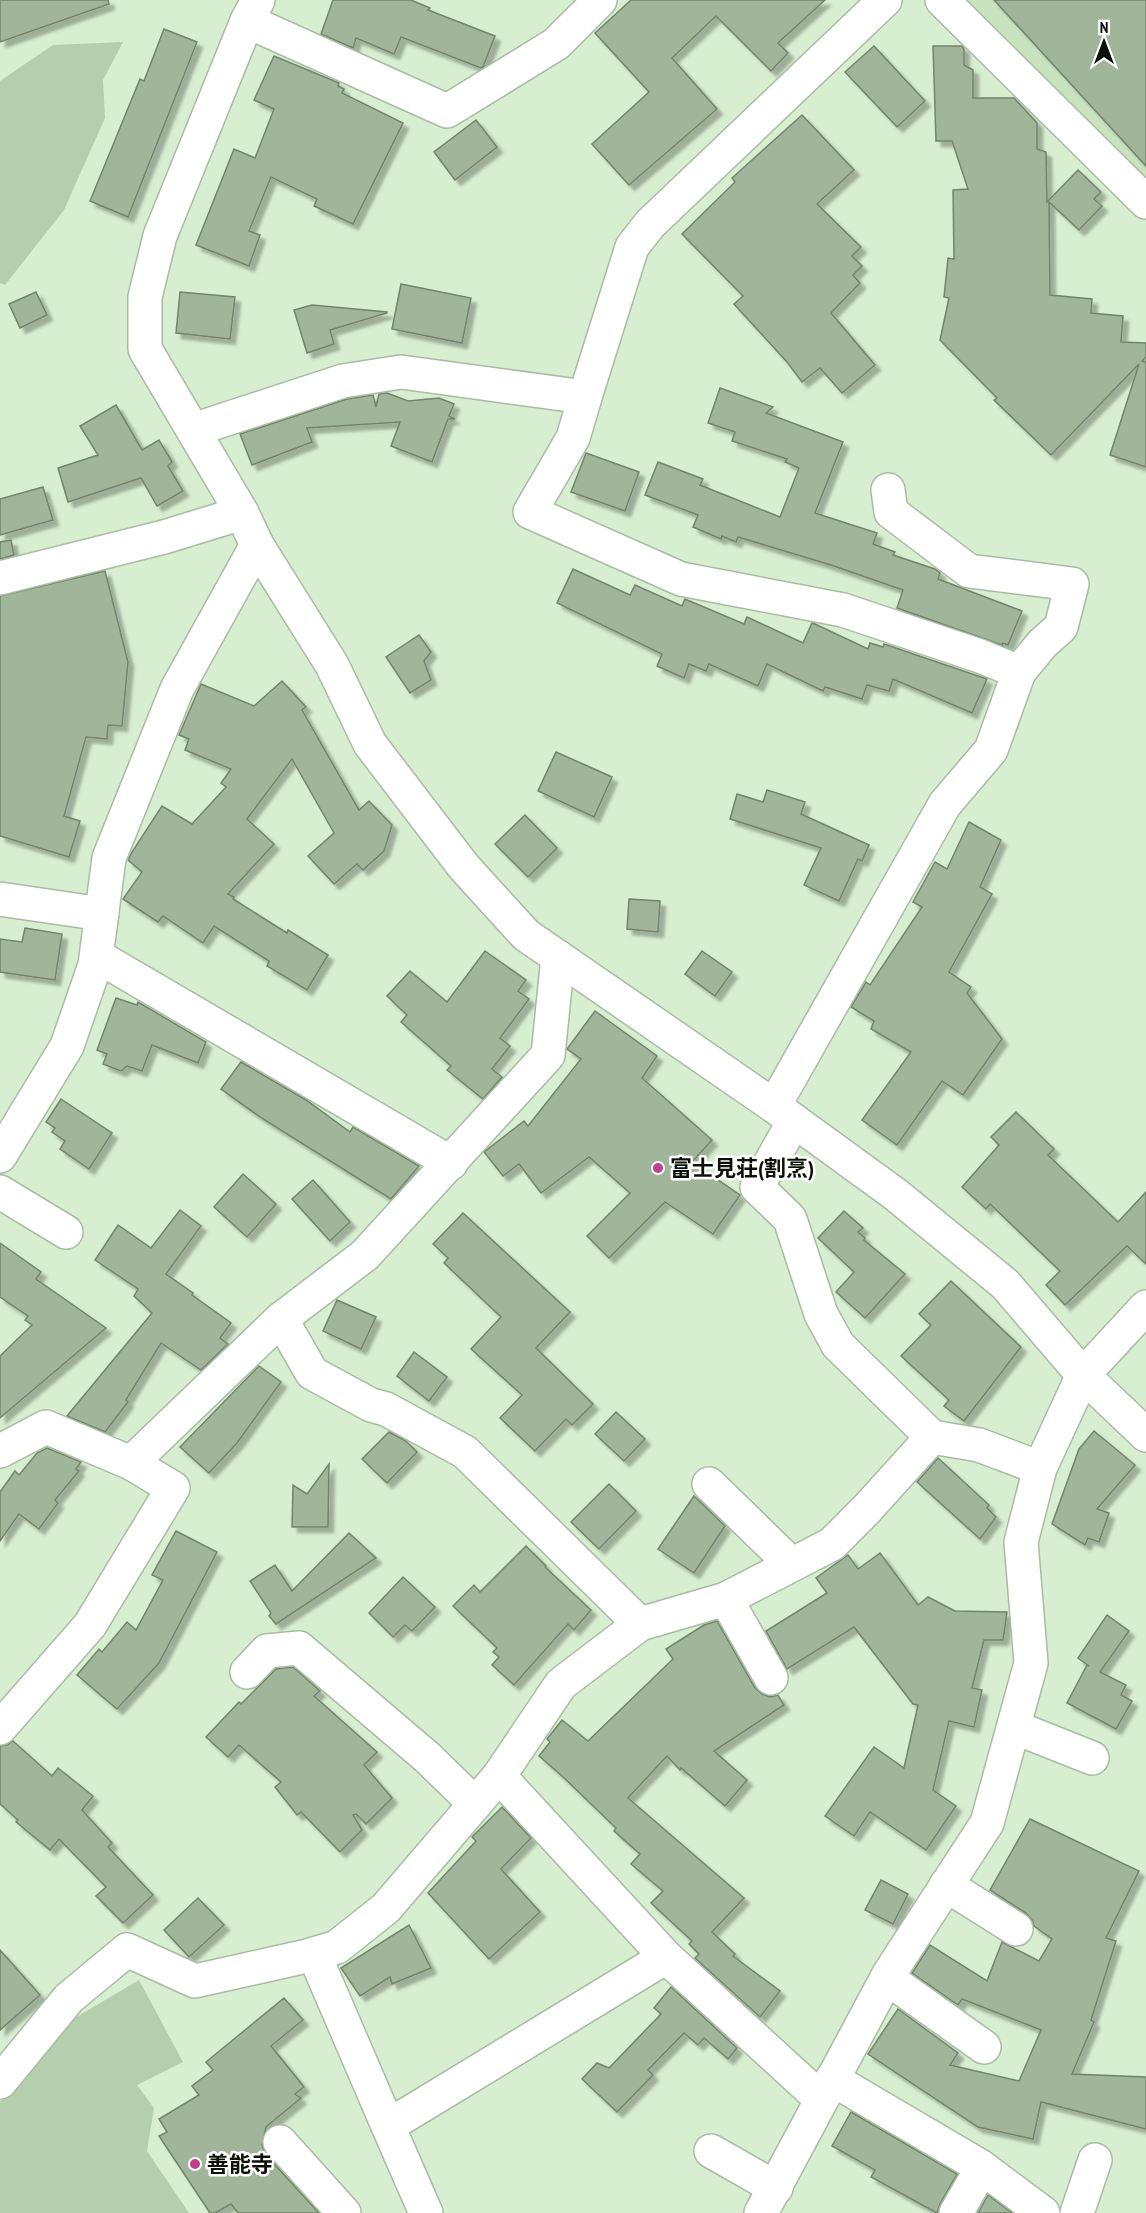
<svg xmlns="http://www.w3.org/2000/svg" width="1146" height="2213" font-family="'PT Sans Narrow','Noto Sans JP',sans-serif">
<style>
.built{fill:#c9e3c1}
.green{fill:#b5ceae}
.building{fill:#a0b59a;stroke:#72856b;stroke-width:1.5;filter:url(#shadow)}
.lines{fill:none;stroke-linecap:round;stroke-linejoin:round}
.minor-casing{stroke:#a7bca1;stroke-width:36}
.minor{stroke:#fff;stroke-width:33}
.poi-dot{fill:#c0408a;stroke:#fff;stroke-width:2}
.labels{text-anchor:middle;stroke-width:5;stroke-linejoin:round;paint-order:stroke}
.poi-label{font-size:22px;font-weight:bold;fill:#0a1208;stroke:#fff;text-anchor:start}
</style>
<defs>
<filter id="shadow"><feDropShadow dx="5.5" dy="5.5" stdDeviation="1.5" flood-color="#0004"/></filter>
</defs>
<rect width="100%" height="100%" fill="#d8eed1"/>
<polygon class="built" points="953,0 1146,0 1146,199"/>
<g class="green">
<polygon points="123,42 103,80 105,118 64,210 5,285 0,283 0,81 53,45"/>
<polygon points="139,1980 183,2062 137,2085 154,2108 147,2151 189,2213 0,2213 0,2102 68,2022"/>
</g>
<g class="building">
<polygon points="0,0 108,0 109,4 0,42"/>
<polygon points="333,0 411,0 430,8 428,10 495,36 483,67 481,68 401,37 394,54 356,38 353,48 321,34"/>
<polygon points="631,0 825,0 778,43 788,53 771,71 716,16 672,58 717,109 629,185 592,144 649,92 595,33"/>
<polygon points="994,0 1146,0 1146,166 1102,118"/>
<polygon points="164,29 197,42 128,217 90,201 140,79 144,81"/>
<polygon points="874,46 925,101 897,127 845,72"/>
<polygon points="933,46 962,46 964,49 964,65 973,70 973,98 1014,98 1037,123 1037,149 1046,152 1047,202 1078,170 1101,192 1094,199 1102,206 1079,230 1049,202 1050,295 1092,299 1091,313 1123,316 1121,342 1146,343 1146,357 1142,361 1146,362 1146,467 1110,455 1139,364 1051,455 994,400 997,398 940,340 949,298 944,297 948,258 954,259 953,190 968,189 952,141 936,141"/>
<polygon points="274,56 339,83 338,86 344,89 342,93 403,123 353,224 314,206 317,199 271,177 249,231 260,235 249,266 196,245 234,149 255,158 274,109 254,100"/>
<polygon points="802,115 854,170 817,204 861,247 852,256 862,266 853,275 860,283 831,313 875,365 842,393 820,368 802,382 787,362 734,304 743,296 682,234 735,182 732,178"/>
<polygon points="476,120 497,147 455,180 434,152"/>
<polygon points="401,284 471,298 462,343 392,329"/>
<polygon points="36,292 47,315 20,328 9,304"/>
<polygon points="180,292 235,297 230,339 176,333"/>
<polygon points="312,305 387,312 387,313 330,330 334,344 307,353 294,310"/>
<polygon points="720,388 773,407 766,413 843,442 815,513 877,533 873,544 895,552 893,555 935,569 940,573 938,579 1022,611 1008,645 1003,643 1002,645 897,608 903,590 831,565 738,537 736,542 722,536 721,539 693,527 698,515 645,495 658,462 703,479 700,485 780,517 799,468 785,462 787,459 732,441 735,432 708,423"/>
<polygon points="387,393 408,401 439,398 454,404 449,416 455,419 448,419 432,462 391,446 400,422 307,428 312,442 252,465 240,434 347,399 373,395 376,407 379,394"/>
<polygon points="116,405 142,450 159,440 172,462 168,466 183,491 157,506 141,478 68,502 58,468 98,455 80,426"/>
<polygon points="586,453 639,472 625,511 571,492"/>
<polygon points="43,487 53,520 0,535 0,499"/>
<polygon points="11,540 14,555 0,559 0,542"/>
<polygon points="573,569 630,595 635,585 682,606 685,599 744,624 747,617 803,643 812,623 815,624 868,649 870,643 883,647 884,644 987,679 972,713 893,679 889,691 867,685 862,699 825,687 823,691 767,664 758,686 709,664 706,671 689,664 684,678 657,666 662,654 557,603"/>
<polygon points="105,571 128,662 122,726 108,725 107,739 86,737 64,816 80,821 69,857 0,836 0,596"/>
<polygon points="419,635 431,652 424,661 431,680 410,693 386,657"/>
<polygon points="282,681 306,707 302,710 359,810 369,801 392,825 384,851 363,870 357,864 334,884 308,856 334,833 292,759 247,819 274,844 228,894 234,897 233,899 287,933 288,930 328,955 307,990 267,966 269,961 214,926 203,943 163,916 158,922 123,899 142,872 128,860 132,852 162,806 192,824 226,787 221,783 231,769 185,750 189,739 179,735 201,684 254,706"/>
<polygon points="556,752 612,777 594,817 538,791"/>
<polygon points="767,790 805,802 801,814 869,845 862,861 858,859 839,901 804,885 821,848 730,819 737,794 763,802"/>
<polygon points="525,815 557,848 528,877 495,844"/>
<polygon points="969,822 1001,840 980,887 992,894 949,972 971,987 967,993 1002,1039 963,1095 942,1081 897,1145 862,1120 911,1052 871,1029 874,1021 851,1007 866,982 870,985 922,907 913,902 935,862 947,869"/>
<polygon points="629,899 660,901 658,932 627,929"/>
<polygon points="25,928 62,934 55,980 0,972 0,939 22,942"/>
<polygon points="485,951 526,980 518,991 529,999 500,1038 510,1046 492,1069 502,1077 483,1099 447,1070 451,1066 401,1022 407,1015 387,996 410,971 447,1002"/>
<polygon points="702,951 732,972 715,996 685,974"/>
<polygon points="116,998 137,1005 138,1002 206,1042 198,1063 152,1045 142,1071 127,1066 121,1071 103,1064 107,1054 97,1050"/>
<polygon points="595,1011 657,1056 642,1078 712,1140 692,1162 740,1195 713,1234 665,1202 609,1258 587,1236 630,1193 589,1157 541,1193 519,1164 503,1176 484,1152 524,1121 528,1126 581,1059 567,1049"/>
<polygon points="241,1062 306,1100 350,1132 353,1127 419,1166 391,1199 263,1119 221,1089"/>
<polygon points="61,1099 112,1133 89,1169 60,1149 65,1141 52,1132 55,1128 46,1122"/>
<polygon points="1016,1112 1054,1149 1048,1155 1118,1222 1146,1192 1146,1264 1127,1246 1065,1305 1046,1285 1060,1271 990,1204 986,1209 962,1187 999,1145 991,1137"/>
<polygon points="243,1174 276,1204 247,1237 214,1207"/>
<polygon points="313,1180 350,1222 330,1241 292,1199"/>
<polygon points="180,1210 201,1226 166,1274 193,1293 192,1295 231,1323 220,1338 228,1344 201,1370 161,1343 126,1400 128,1402 105,1432 67,1416 152,1313 134,1296 138,1289 95,1260 118,1225 151,1248"/>
<polygon points="844,1211 863,1228 858,1232 865,1238 864,1240 905,1274 865,1318 836,1292 854,1272 818,1238"/>
<polygon points="463,1213 570,1312 536,1348 593,1404 572,1425 566,1419 535,1451 500,1418 522,1395 471,1349 501,1317 444,1263 448,1258 433,1244"/>
<polygon points="0,1243 41,1272 36,1279 106,1328 0,1418 0,1356 32,1325 25,1320 28,1316 0,1297"/>
<polygon points="951,1281 1021,1347 964,1421 944,1406 949,1400 901,1356 931,1325 919,1314"/>
<polygon points="337,1300 376,1317 361,1349 323,1331"/>
<polygon points="414,1352 447,1377 429,1401 397,1376"/>
<polygon points="259,1366 281,1382 237,1443 209,1473 180,1447"/>
<polygon points="616,1412 645,1439 624,1461 595,1434"/>
<polygon points="1094,1431 1135,1465 1097,1509 1109,1513 1099,1542 1088,1538 1085,1545 1052,1524 1079,1449"/>
<polygon points="389,1432 406,1441 417,1452 387,1483 362,1459"/>
<polygon points="47,1448 81,1462 76,1469 79,1471 55,1500 58,1503 39,1529 19,1514 0,1541 0,1492 15,1471 19,1475 37,1453"/>
<polygon points="938,1458 989,1505 987,1508 996,1517 980,1539 917,1482"/>
<polygon points="329,1464 328,1527 292,1527 293,1485 307,1494"/>
<polygon points="609,1484 636,1511 599,1549 571,1522"/>
<polygon points="694,1496 725,1526 694,1573 658,1549"/>
<polygon points="176,1531 217,1552 159,1663 117,1709 77,1675 99,1649 102,1652 127,1622 136,1630 163,1580 152,1575"/>
<polygon points="349,1533 376,1558 276,1624 269,1616 271,1613 250,1581 275,1565 292,1591"/>
<polygon points="526,1546 546,1566 545,1567 591,1610 574,1630 568,1624 514,1685 492,1665 499,1657 493,1652 497,1648 453,1606 474,1585 480,1592"/>
<polygon points="880,1553 918,1605 928,1597 955,1611 1007,1612 1003,1640 984,1640 972,1688 982,1690 974,1727 949,1721 933,1790 956,1806 926,1850 870,1812 854,1836 825,1816 874,1747 904,1768 918,1705 913,1704 854,1627 787,1669 766,1631 827,1593 816,1578 848,1555 858,1569"/>
<polygon points="403,1577 435,1607 412,1631 405,1625 393,1637 369,1613"/>
<polygon points="1107,1615 1129,1631 1100,1672 1126,1685 1121,1695 1132,1701 1116,1729 1067,1703 1087,1665 1089,1666 1078,1658"/>
<polygon points="717,1621 755,1688 762,1694 770,1697 778,1695 784,1705 714,1751 747,1780 725,1806 681,1768 680,1770 667,1756 628,1798 744,1898 712,1932 735,1954 733,1956 780,1991 760,2017 695,1958 699,1954 689,1944 692,1941 651,1903 663,1891 631,1864 640,1854 614,1831 616,1828 562,1776 539,1756 550,1742 547,1739 562,1720 588,1741 673,1659 666,1649 704,1625"/>
<polygon points="293,1667 320,1691 314,1696 377,1752 364,1765 392,1798 366,1824 356,1814 353,1815 362,1830 340,1852 301,1812 297,1815 275,1787 281,1782 239,1745 228,1757 206,1737 239,1702 241,1704 276,1669"/>
<polygon points="13,1741 52,1776 58,1768 93,1796 82,1810 112,1843 108,1847 153,1895 123,1923 96,1896 106,1887 59,1839 50,1850 16,1822 18,1820 0,1804 0,1746 7,1745"/>
<polygon points="502,1807 531,1838 501,1869 540,1912 489,1959 428,1893 476,1841 472,1837"/>
<polygon points="1030,1819 1139,1871 1106,1938 1116,1941 1091,2020 1094,2022 1072,2074 1146,2077 1146,2129 1041,2102 1033,2139 978,2127 868,2054 898,2009 958,2053 950,2065 1019,2081 1041,2030 962,1999 958,2005 912,1973 930,1945 987,1981 1002,1942 1039,1961 1052,1939 1034,1926 1032,1920 1026,1913 990,1890"/>
<polygon points="881,1880 908,1894 893,1924 865,1910"/>
<polygon points="198,1898 224,1925 189,1957 164,1930"/>
<polygon points="409,1925 431,1968 392,1984 390,1977 360,1996 341,1968"/>
<polygon points="0,1950 40,1995 0,2030"/>
<polygon points="671,1987 737,2048 728,2059 704,2038 698,2045 684,2033 648,2070 653,2075 617,2112 582,2079 597,2063 609,2068 661,2014 654,2008"/>
<polygon points="284,1998 303,2020 271,2046 304,2087 295,2094 301,2098 266,2127 262,2145 266,2155 319,2213 238,2213 231,2204 215,2213 210,2213 159,2136 167,2132 159,2119 199,2095 192,2086 213,2070 206,2062"/>
<polygon points="851,2112 957,2174 940,2204 937,2213 871,2177 875,2170 832,2146"/>
<polygon points="988,2195 1012,2213 978,2213"/>
</g>
<g class="lines">
<g class="minor-casing">
<g id="minor">
<polyline points="258,0 247,21 160,236 145,297 145,349 242,513 257,545 332,665 370,744 464,867 526,935 774,1106 895,1194 1005,1284 1083,1375 1146,1435"/>
<polyline points="942,0 1146,202"/>
<polyline points="247,21 447,111 556,44 600,0"/>
<polyline points="585,397 573,438 530,512 681,579 843,610 980,656 1019,672 1042,644 1061,627 1072,584 969,571 891,512 888,490"/>
<polyline points="193,430 343,381 401,372 585,397 632,247 650,224 885,0"/>
<polyline points="0,578 164,537 242,513"/>
<polyline points="0,899 102,914"/>
<polyline points="97,956 451,1163"/>
<polyline points="774,1106 945,804 991,750 1019,672"/>
<polyline points="794,1121 757,1187 790,1219 821,1314 838,1345 932,1437"/>
<polyline points="0,1156 67,1046 95,965 109,858 177,689 257,545"/>
<polyline points="0,1192 66,1232"/>
<polyline points="281,1319 312,1373 371,1405 386,1409 465,1452 640,1624"/>
<polyline points="0,1451 46,1427 131,1463 281,1319 365,1255 548,1055 558,957"/>
<polyline points="709,1484 791,1564"/>
<polyline points="726,1599 771,1678"/>
<polyline points="247,1672 267,1651 299,1648 428,1758 475,1804"/>
<polyline points="1014,1727 1092,1758"/>
<polyline points="0,1728 90,1625 173,1488 131,1463"/>
<polyline points="946,1885 1016,1929"/>
<polyline points="314,1954 388,2126"/>
<polyline points="666,1957 821,2099"/>
<polyline points="887,1978 984,2047"/>
<polyline points="832,2079 980,2166 1043,2213"/>
<polyline points="0,2082 69,1998 127,1950 195,1981 307,1956 337,1947 386,1908 499,1776 561,1684 640,1624 726,1599 832,1544 866,1510 932,1437 979,1445 1040,1468"/>
<polyline points="280,2142 344,2213"/>
<polyline points="711,2151 776,2188"/>
<polyline points="426,2213 388,2126 666,1957 499,1776"/>
<polyline points="761,2213 889,1974 987,1823 1031,1663 1021,1542 1040,1468 1083,1375 1146,1307"/>
<polyline points="956,2213 982,2168"/>
<polyline points="1077,2213 1095,2160"/>
</g>
</g>
<use href="#minor" class="minor"/>
</g>
<g class="poi-dot">
<circle cx="658" cy="1168" r="6"/>
<circle cx="195" cy="2164" r="6"/>
</g>
<g class="labels">
<g class="poi-label">
<text x="670" y="1176">富士見荘(割烹)</text>
<text x="207" y="2172">善能寺</text>
</g>
</g>
<g transform="translate(1104 42)" stroke="#ffffff" stroke-width="4.5" paint-order="stroke">
<path d="M0-4.5L10 22L0 15L-10 22Z" fill="#0a1208"/>
<text y="-9" font-size="16" font-weight="bold" text-anchor="middle" fill="#0a1208">N</text>
</g>
</svg>
